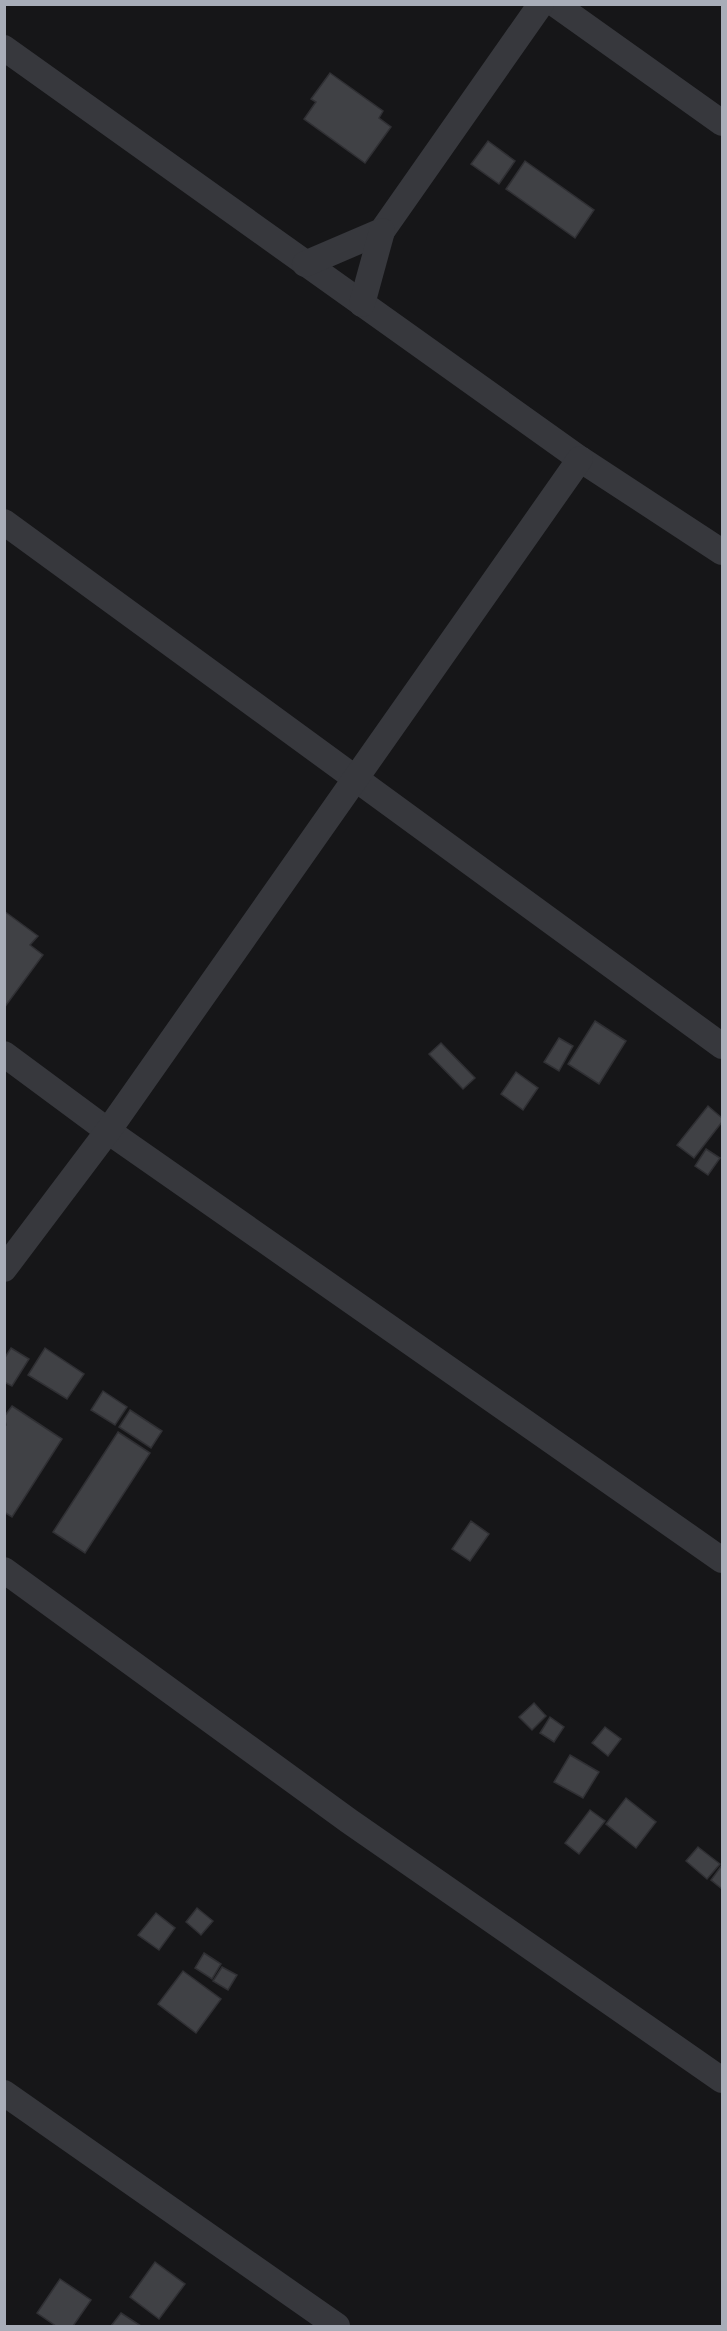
<svg xmlns="http://www.w3.org/2000/svg" width="727" height="2331" font-family="Raleway,sans-serif">
<style>
.building{fill:#404145;stroke:#303034;stroke-width:1.5}
.lines{fill:none;stroke-linecap:round;stroke-linejoin:round}
.minor{stroke:#37383d;stroke-width:26}
</style>
<rect width="100%" height="100%" fill="#161618"/>
<g class="building">
<polygon points="330,73 383,111 379,118 391,127 365,163 304,119 316,102 311,99"/>
<polygon points="488,141 515,161 499,184 471,164"/>
<polygon points="525,161 594,210 575,238 506,189"/>
<polygon points="4,911 38,936 30,945 43,955 4,1008"/>
<polygon points="595,1021 626,1041 599,1084 568,1064"/>
<polygon points="559,1038 573,1046 559,1071 544,1062"/>
<polygon points="441,1043 475,1078 463,1089 429,1054"/>
<polygon points="516,1072 538,1088 523,1110 501,1094"/>
<polygon points="708,1106 722,1118 722,1122 694,1158 677,1145"/>
<polygon points="706,1149 720,1158 708,1175 695,1166"/>
<polygon points="11,1348 29,1359 12,1386 4,1382 4,1359"/>
<polygon points="45,1348 84,1374 67,1399 28,1375"/>
<polygon points="103,1391 127,1407 115,1425 91,1410"/>
<polygon points="12,1406 62,1439 12,1517 4,1512 4,1427 6,1425 4,1417"/>
<polygon points="130,1410 162,1431 151,1448 119,1427"/>
<polygon points="118,1432 150,1453 85,1553 53,1532"/>
<polygon points="471,1521 489,1534 470,1561 452,1549"/>
<polygon points="534,1703 546,1716 532,1730 519,1717"/>
<polygon points="550,1717 564,1727 554,1742 540,1733"/>
<polygon points="605,1727 621,1739 608,1756 592,1743"/>
<polygon points="570,1755 599,1772 583,1798 554,1782"/>
<polygon points="626,1798 656,1822 636,1848 606,1824"/>
<polygon points="590,1810 605,1821 579,1854 565,1843"/>
<polygon points="698,1847 720,1864 707,1879 686,1861"/>
<polygon points="722,1865 722,1889 711,1880"/>
<polygon points="197,1908 213,1921 201,1935 186,1922"/>
<polygon points="156,1913 175,1928 159,1950 138,1935"/>
<polygon points="204,1953 221,1964 212,1979 195,1968"/>
<polygon points="222,1967 237,1975 228,1990 213,1981"/>
<polygon points="183,1971 221,1999 196,2033 158,2004"/>
<polygon points="155,2262 185,2284 159,2319 130,2297"/>
<polygon points="60,2279 91,2300 73,2326 56,2326 37,2313"/>
<polygon points="121,2313 141,2326 111,2326"/>
</g>
<g class="lines">
<g class="minor">
<polyline points="555,4 722,123"/>
<polyline points="4,48 580,459 722,552"/>
<polyline points="305,264 382,231 541,4"/>
<polyline points="362,304 382,231"/>
<polyline points="4,522 722,1046"/>
<polyline points="4,1054 108,1131 722,1560"/>
<polyline points="4,1269 108,1131 580,459"/>
<polyline points="4,1570 349,1821 722,2080"/>
<polyline points="4,2093 337,2326"/>
</g>
</g>
<rect width="727" height="2331" fill="none" stroke="#a8adb8" stroke-width="12"/>
</svg>
